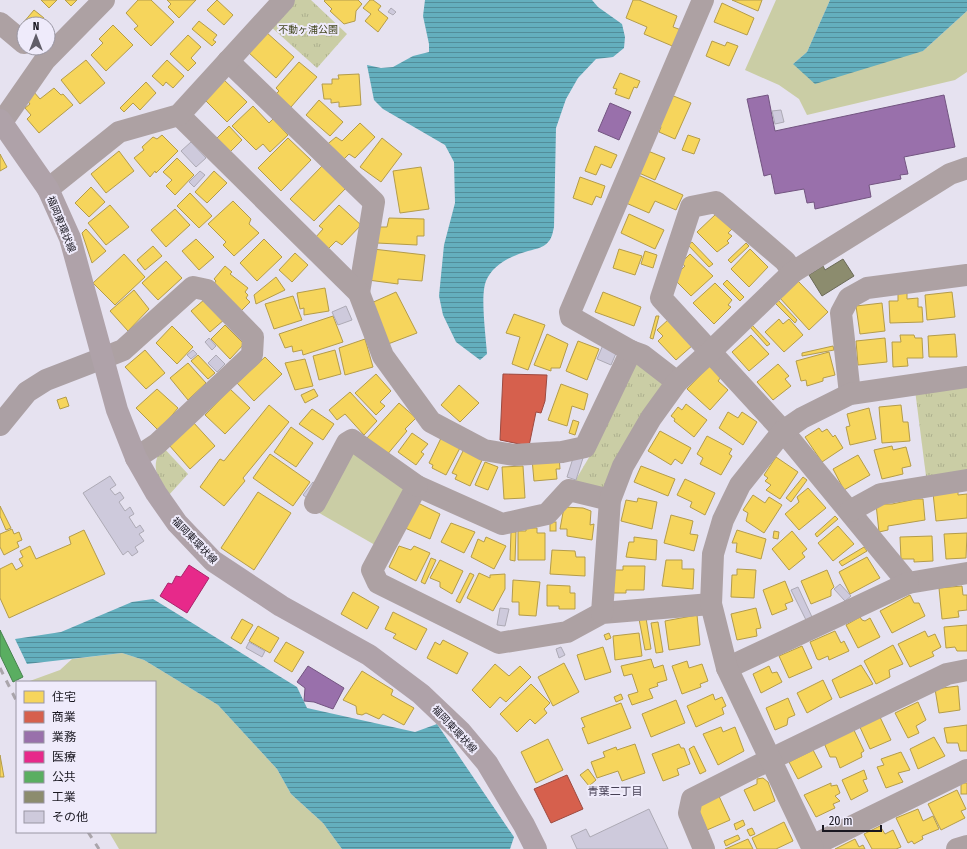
<svg xmlns="http://www.w3.org/2000/svg" width="967" height="849" font-family="'Fira Sans Condensed','Noto Sans JP',sans-serif">
<style>
.green{fill:#cacda5}
.park{fill:url(#park-tufts)}
.water{fill:url(#water-rules)}
.homes{fill:#f6d55c;stroke:#b49c4a}
.shops{fill:#d6604d;stroke:#9d4a40}
.offices{fill:#9970ab;stroke:#735581}
.health{fill:#e7298a;stroke:#a9246a}
.public{fill:#5aae61;stroke:#46814e}
.industry{fill:#8c8c6e;stroke:#6a6957}
.building{fill:#cecadc;stroke:#adaab5}
.lines{fill:none;stroke-linecap:round;stroke-linejoin:round}
.street{stroke:#ada1a3;stroke-width:22}
.secondary{stroke:#aba0a4;stroke-width:22}
.primary{stroke:#afa2a9;stroke-width:22}
.rail{stroke:#aaa5ab;stroke-width:3;stroke-dasharray:7 7;stroke-linecap:butt}
.labels{text-anchor:middle;stroke-width:4;stroke-linejoin:round;paint-order:stroke}
.park-label{font-size:10px;fill:#41451d;stroke:#efebfb}
.street-label{font-size:10px;fill:#191720;stroke:#efebfb}
.neighbourhood-label{font-size:11px;fill:#453f54;stroke:#efebfb}
</style>
<defs>
<pattern id="park-tufts" width="24" height="20" patternUnits="userSpaceOnUse"><rect width="24" height="20" fill="#cacda5"/><path d="M3 7l-1-3M5 7V3M7 7l1-3M15 17l-1-3M17 17v-4M19 17l1-3" fill="none" stroke="#adaf8e"/></pattern>
<pattern id="water-rules" width="6" height="5" patternUnits="userSpaceOnUse"><rect width="6" height="5" fill="#64afbe"/><path d="M0 2.5h6" fill="none" stroke="#528d9a"/></pattern>
</defs>
<rect width="100%" height="100%" fill="#e6e2f0"/>
<g class="green">
<polygon points="776,0 830,0 807,52 793,64 923,51 967,11 967,72 955,80 807,115 799,99 779,85 745,70"/>
<polygon points="353,444 408,487 375,545 314,510"/>
<polygon points="122,653 144,660 218,705 277,769 291,794 323,823 342,849 119,849 109,832 155,832 155,682 27,682 60,670 72,659"/>
</g>
<g class="park">
<polygon points="294,0 311,0 347,34 317,68 270,26"/>
<polygon points="639,360 663,383 605,493 572,486 591,454 629,363"/>
<polygon points="967,384 967,471 926,476 915,390"/>
<path d="M 162,446 L 188,474 L 168,496 C 157,474 150,469 162,446 Z"/>
</g>
<g class="water">
<path d="M 425,0 L 592,0 L 598,7 L 622,24 L 625,37 L 624,48 L 613,57 L 596,59 L 578,78 L 566,99 L 556,128 L 554,227 C 553,231 552,238 549,241 C 543,249 533,249 525,252 C 509,257 493,265 486,281 C 480,296 486,337 487,354 L 480,360 L 456,342 L 443,315 L 439,296 L 444,245 L 455,203 L 454,162 L 445,145 L 383,109 L 374,100 L 367,65 L 381,68 L 393,67 L 413,56 L 429,52 L 429,44 L 423,16 Z"/>
<polygon points="830,0 967,0 967,11 923,51 815,84 793,64 807,52"/>
<polygon points="153,599 297,687 307,708 415,732 437,724 514,837 510,849 342,849 323,823 291,794 277,769 218,705 144,660 122,653 27,664 15,639 61,632 132,602"/>
</g>
<g class="homes">
<polygon points="41,0 57,0 49,8"/>
<polygon points="65,0 77,0 71,6"/>
<polygon points="138,0 151,0 174,22 151,46 134,29 138,26 126,13"/>
<polygon points="167,0 196,0 179,18 168,7 171,4"/>
<polygon points="217,0 233,15 224,25 207,10"/>
<polygon points="325,0 358,0 362,4 356,11 355,21 344,24 330,11 332,9 324,1"/>
<polygon points="370,0 373,0 381,6 378,10 388,18 378,32 365,21 371,14 363,8"/>
<polygon points="633,0 639,0 677,16 673,27 684,31 677,48 644,34 647,27 626,18"/>
<polygon points="732,0 762,0 758,11"/>
<polygon points="722,3 754,18 747,35 714,22"/>
<polygon points="34,10 44,18 39,24 25,24 23,23"/>
<polygon points="199,21 217,35 213,40 216,42 212,46 192,29"/>
<polygon points="113,25 133,45 106,71 91,55 103,43 99,39"/>
<polygon points="266,32 294,57 276,78 248,52"/>
<polygon points="188,35 201,47 191,58 196,63 188,71 170,54"/>
<polygon points="712,41 725,46 727,42 738,46 729,66 706,56"/>
<polygon points="86,60 105,83 80,104 61,80"/>
<polygon points="167,60 184,76 173,88 166,82 163,86 152,76"/>
<polygon points="299,62 317,77 291,107 272,98 279,91 276,88"/>
<polygon points="620,73 640,81 637,88 634,87 629,99 615,94 617,89 613,88"/>
<polygon points="359,74 361,105 339,107 339,102 331,103 331,99 324,99 322,84 332,84 332,79 339,79 338,75"/>
<polygon points="223,79 247,102 227,122 203,98"/>
<polygon points="146,82 156,93 140,110 133,103 124,112 120,108"/>
<polygon points="54,88 61,95 63,94 73,105 39,133 27,119 31,115 25,108 30,104 25,98 33,91 40,99"/>
<polygon points="671,95 691,103 675,139 659,132 661,127 658,123"/>
<polygon points="319,100 343,122 330,136 306,115"/>
<polygon points="253,106 269,123 273,119 288,135 270,152 263,144 256,150 232,126"/>
<polygon points="360,123 375,137 355,158 349,154 342,161 324,147 336,137 342,141"/>
<polygon points="229,126 242,140 230,152 216,139"/>
<polygon points="162,135 178,151 156,173 155,171 150,177 134,158 144,150 142,147 153,137 157,139"/>
<polygon points="688,135 700,139 694,154 682,150"/>
<polygon points="288,138 311,160 281,191 258,168"/>
<polygon points="382,138 402,154 381,182 360,167"/>
<polygon points="595,146 617,155 611,168 601,164 596,175 585,171"/>
<polygon points="119,151 134,171 106,193 91,174"/>
<polygon points="648,151 665,158 655,180 639,173"/>
<polygon points="0,154 7,167 0,171"/>
<polygon points="177,158 194,175 175,195 166,186 172,180 163,172"/>
<polygon points="322,166 346,188 314,221 290,199"/>
<polygon points="421,167 429,209 400,213 393,171"/>
<polygon points="214,171 227,183 207,203 195,192"/>
<polygon points="638,175 683,195 676,210 655,201 649,213 626,203"/>
<polygon points="580,177 605,186 601,198 596,196 592,205 573,198"/>
<polygon points="91,187 105,202 89,217 75,203"/>
<polygon points="190,193 212,216 199,228 177,206"/>
<polygon points="233,201 251,219 249,224 259,233 234,256 223,245 226,242 208,224"/>
<polygon points="110,205 129,227 106,245 88,223"/>
<polygon points="339,205 361,225 342,245 336,241 328,249 315,238 323,229 319,226"/>
<polygon points="175,209 190,225 166,247 151,230"/>
<polygon points="629,214 664,230 655,249 621,233"/>
<polygon points="716,214 732,229 728,233 732,236 727,241 729,243 717,252 697,232"/>
<polygon points="389,218 424,219 424,236 417,236 417,245 377,243 378,227 387,227"/>
<polygon points="86,229 106,251 92,263 82,233"/>
<polygon points="196,239 214,257 199,270 182,251"/>
<polygon points="264,239 282,257 257,281 240,263"/>
<polygon points="692,242 713,264 709,267 688,245"/>
<polygon points="746,243 749,246 731,263 728,260"/>
<polygon points="153,246 162,256 145,270 137,260"/>
<polygon points="373,249 425,255 422,281 398,279 398,284 368,280"/>
<polygon points="619,249 642,256 635,275 613,268"/>
<polygon points="750,249 768,267 749,287 731,269"/>
<polygon points="645,251 657,255 653,268 641,264"/>
<polygon points="295,253 308,265 292,282 279,270"/>
<polygon points="124,254 145,277 115,305 93,283"/>
<polygon points="690,254 713,276 691,296 673,278 685,266 681,263"/>
<polygon points="166,261 182,278 158,300 142,283"/>
<polygon points="225,266 232,272 230,274 248,288 245,292 248,295 246,298 250,302 240,312 213,285 216,281 214,279"/>
<polygon points="276,277 285,290 256,304 254,295"/>
<polygon points="727,280 744,297 740,301 723,284"/>
<polygon points="798,281 828,312 809,330 780,298"/>
<polygon points="715,283 732,300 728,305 731,307 714,324 693,303"/>
<polygon points="325,288 329,311 304,315 304,308 300,309 297,293"/>
<polygon points="134,290 149,309 128,331 110,311"/>
<polygon points="396,292 417,333 388,344 369,304"/>
<polygon points="603,292 641,307 634,326 595,312"/>
<polygon points="952,292 955,317 927,320 925,295"/>
<polygon points="898,293 907,293 907,299 918,298 918,307 922,307 923,322 890,323 889,301 898,301"/>
<polygon points="293,296 302,320 274,329 265,304"/>
<polygon points="205,299 225,319 210,332 191,311"/>
<polygon points="778,300 797,320 795,323 775,303"/>
<polygon points="882,303 885,331 860,334 856,306"/>
<polygon points="514,314 545,325 528,370 512,364 520,337 506,333"/>
<polygon points="333,316 343,342 303,355 302,350 293,352 292,346 285,348 279,334"/>
<polygon points="656,316 659,316 653,339 650,338"/>
<polygon points="669,319 693,345 676,360 658,341 663,336 657,330"/>
<polygon points="779,319 783,324 789,319 803,335 784,352 765,332"/>
<polygon points="225,325 244,344 230,359 211,339"/>
<polygon points="752,325 770,344 767,346 750,327"/>
<polygon points="172,326 193,347 177,364 156,343"/>
<polygon points="547,334 568,344 560,368 551,368 551,371 534,365"/>
<polygon points="955,334 957,357 929,357 928,336"/>
<polygon points="751,335 769,354 749,371 732,352"/>
<polygon points="900,335 914,335 915,338 922,338 923,358 907,358 908,366 893,367 892,342 901,342"/>
<polygon points="885,338 887,362 858,365 856,341"/>
<polygon points="365,339 373,367 345,375 339,348"/>
<polygon points="578,341 599,349 587,380 566,371"/>
<polygon points="833,346 834,350 802,356 802,353"/>
<polygon points="145,350 165,373 146,389 125,367"/>
<polygon points="335,350 341,374 319,380 313,356"/>
<polygon points="829,352 835,375 823,378 823,381 807,386 806,380 801,381 796,361"/>
<polygon points="198,355 215,373 208,379 191,361"/>
<polygon points="265,357 282,374 254,401 237,383"/>
<polygon points="305,359 313,386 295,390 285,363"/>
<polygon points="188,363 206,383 188,400 170,378"/>
<polygon points="778,364 789,376 785,379 791,386 773,400 757,382"/>
<polygon points="709,366 721,377 718,381 728,390 710,410 687,389"/>
<polygon points="376,374 391,391 380,402 385,406 376,415 355,393"/>
<polygon points="561,384 588,394 584,410 572,406 567,426 548,420"/>
<polygon points="459,385 479,403 460,422 441,405"/>
<polygon points="157,389 178,408 159,431 136,408"/>
<polygon points="230,389 250,408 225,434 205,415"/>
<polygon points="314,389 318,396 305,403 301,395"/>
<polygon points="350,392 377,421 364,435 345,414 337,420 329,410"/>
<polygon points="66,397 69,406 60,409 57,400"/>
<polygon points="399,403 416,418 405,429 407,431 386,456 366,439"/>
<polygon points="686,404 707,420 694,437 674,421 675,419 671,416 678,407 682,410"/>
<polygon points="269,405 289,422 243,478 245,481 224,506 200,487 220,459 224,461"/>
<polygon points="901,405 903,422 908,422 910,441 882,443 879,407"/>
<polygon points="869,408 876,439 850,445 846,427 850,426 847,414"/>
<polygon points="312,409 334,424 323,440 299,424"/>
<polygon points="728,412 738,418 742,412 757,422 743,445 719,428"/>
<polygon points="573,420 579,422 575,435 569,433"/>
<polygon points="193,422 215,446 190,469 169,445"/>
<polygon points="291,427 313,443 296,467 274,452"/>
<polygon points="819,428 822,432 827,429 833,437 835,435 843,448 822,462 805,437"/>
<polygon points="660,431 691,448 682,464 675,459 671,465 648,451"/>
<polygon points="412,433 428,444 421,452 424,454 416,465 398,452"/>
<polygon points="442,436 461,446 446,475 432,468 433,465 429,463"/>
<polygon points="707,436 732,449 729,454 732,456 721,475 700,464 703,458 697,454"/>
<polygon points="466,445 483,458 470,486 455,479 457,475 452,473"/>
<polygon points="892,446 893,450 906,447 911,466 902,468 903,474 882,479 874,450"/>
<polygon points="270,454 310,482 293,506 253,478"/>
<polygon points="858,455 870,475 844,490 833,469"/>
<polygon points="559,456 560,469 556,469 557,479 534,481 532,459"/>
<polygon points="776,457 798,472 780,499 766,490 771,485 765,481 768,478 764,475"/>
<polygon points="485,462 498,467 488,490 475,485"/>
<polygon points="523,466 525,498 504,499 502,467"/>
<polygon points="641,466 675,479 668,496 634,482"/>
<polygon points="803,477 807,480 791,502 786,498"/>
<polygon points="685,479 715,493 705,515 690,507 692,502 677,495"/>
<polygon points="808,488 826,508 799,530 785,514 799,502 797,497"/>
<polygon points="958,490 958,495 967,494 967,518 936,521 933,493"/>
<polygon points="258,492 291,513 254,570 221,548"/>
<polygon points="753,495 765,503 769,497 782,505 764,533 746,521 748,513 743,510"/>
<polygon points="638,498 657,502 652,529 621,521 626,500 637,502"/>
<polygon points="916,499 923,499 925,520 888,526 888,530 879,532 876,504 892,504"/>
<polygon points="418,503 440,514 430,539 405,528"/>
<polygon points="0,506 11,528 6,530 0,516"/>
<polygon points="564,507 583,508 591,511 590,525 594,524 592,540 567,536 567,529 560,529"/>
<polygon points="671,515 693,521 690,534 698,535 694,551 664,543"/>
<polygon points="835,516 838,519 817,537 815,534"/>
<rect x="550" y="522" width="6" height="9"/>
<polygon points="451,523 475,532 464,553 441,542"/>
<polygon points="838,526 854,544 833,561 818,543"/>
<polygon points="526,528 537,528 537,533 545,533 545,560 518,560 518,531 526,531"/>
<polygon points="12,529 14,534 19,532 22,540 17,542 19,547 4,555 0,547 0,534"/>
<polygon points="84,530 105,574 9,618 0,598 0,569 12,563 16,570 23,566 19,559 23,557 20,551 30,546 36,559 71,544 69,537"/>
<polygon points="737,530 766,539 761,559 736,552 737,543 732,543"/>
<polygon points="774,531 779,532 778,539 773,538"/>
<polygon points="792,531 807,549 802,553 805,557 789,570 772,549"/>
<polygon points="511,532 516,532 515,561 510,560"/>
<polygon points="967,533 966,558 946,559 944,534"/>
<polygon points="932,536 933,561 914,562 914,559 901,559 900,537"/>
<polygon points="486,537 506,546 494,569 471,557 478,539 484,542"/>
<polygon points="634,537 657,540 656,560 626,557 629,542 634,542"/>
<polygon points="399,546 411,550 414,546 430,553 416,581 389,567"/>
<polygon points="864,547 867,551 842,566 839,562"/>
<polygon points="552,550 575,551 576,557 585,557 585,576 550,574"/>
<polygon points="867,557 880,578 850,594 839,572"/>
<polygon points="431,558 436,560 425,584 421,582"/>
<polygon points="440,560 463,571 452,594 440,587 440,582 430,578"/>
<polygon points="666,560 682,560 682,569 694,569 693,589 662,586"/>
<polygon points="623,566 645,566 644,590 626,590 626,593 613,593 613,570 623,570"/>
<polygon points="737,569 756,570 754,598 731,597 732,575 737,575"/>
<polygon points="827,570 834,587 831,590 831,596 811,604 801,581"/>
<polygon points="470,573 474,575 460,603 456,601"/>
<polygon points="479,573 490,578 490,575 505,574 505,589 493,611 467,598"/>
<polygon points="513,580 540,582 536,616 519,615 519,602 512,602"/>
<polygon points="785,581 793,601 785,604 787,609 772,615 763,590"/>
<polygon points="547,585 570,586 570,593 575,593 575,609 559,609 559,606 547,606"/>
<polygon points="962,586 963,595 967,595 967,610 958,611 959,617 942,619 939,588"/>
<polygon points="353,592 379,607 367,629 341,614"/>
<polygon points="910,595 914,603 919,603 925,616 892,633 880,611"/>
<polygon points="756,608 761,628 756,629 757,636 737,640 731,614"/>
<polygon points="393,612 427,629 416,650 393,638 396,634 385,629"/>
<polygon points="697,615 700,645 669,650 665,621"/>
<polygon points="860,617 862,620 865,621 870,618 880,637 858,648 846,625"/>
<polygon points="646,618 651,649 645,650 639,619"/>
<polygon points="242,619 253,625 241,644 231,638"/>
<polygon points="658,622 663,652 656,653 651,623"/>
<polygon points="967,625 967,651 957,651 955,647 946,648 944,627"/>
<polygon points="258,626 279,638 270,653 249,641"/>
<polygon points="835,631 841,643 844,641 849,651 829,660 828,656 819,660 817,659 810,642"/>
<polygon points="925,631 928,637 935,634 941,647 932,652 934,656 910,667 898,644"/>
<polygon points="609,633 611,638 606,640 604,635"/>
<polygon points="639,633 642,656 615,660 613,636"/>
<polygon points="443,640 468,653 457,674 427,658 435,642 440,645"/>
<polygon points="286,642 304,652 292,672 274,661"/>
<polygon points="893,645 903,664 889,670 890,677 876,684 864,661"/>
<polygon points="802,646 812,668 789,678 779,656"/>
<polygon points="603,647 611,672 585,680 577,655"/>
<polygon points="651,659 654,668 663,665 667,680 657,683 658,686 649,689 653,698 632,705 628,695 638,692 632,674 624,676 621,666"/>
<polygon points="687,661 689,668 702,664 708,681 700,684 701,687 682,694 672,666"/>
<polygon points="564,663 579,692 553,706 538,677"/>
<polygon points="495,664 509,676 520,666 531,677 506,702 500,697 490,708 472,690"/>
<polygon points="861,665 873,684 840,698 832,680"/>
<polygon points="769,666 772,673 777,672 782,682 761,693 753,674"/>
<polygon points="362,671 393,690 391,695 414,708 404,725 383,714 379,719 366,713 362,715 357,714 356,706 343,700"/>
<polygon points="823,680 832,699 807,713 797,693"/>
<polygon points="531,684 550,703 544,709 547,713 535,724 530,719 517,732 500,714"/>
<polygon points="958,686 960,710 939,713 935,689"/>
<polygon points="621,694 623,699 616,702 614,697"/>
<polygon points="713,694 715,700 722,697 726,706 722,708 724,714 696,727 687,706"/>
<polygon points="788,698 795,715 788,718 787,725 775,730 766,708"/>
<polygon points="676,700 685,723 651,737 642,714"/>
<polygon points="918,702 926,720 916,726 919,733 908,738 895,713"/>
<polygon points="621,703 631,728 588,744 582,728 585,727 581,718"/>
<polygon points="879,715 891,740 870,749 859,725"/>
<polygon points="967,725 967,751 960,751 958,743 947,743 944,728"/>
<polygon points="852,726 864,751 861,753 862,757 840,768 836,757 830,757 824,743"/>
<polygon points="721,727 723,732 735,727 744,751 718,765 703,734"/>
<polygon points="934,737 945,756 918,769 910,749"/>
<polygon points="548,739 563,770 536,783 521,752"/>
<polygon points="635,744 645,773 622,781 618,771 597,778 591,762 605,757 603,752 616,747 617,750"/>
<polygon points="679,744 681,748 684,748 690,764 677,769 679,775 663,781 652,754"/>
<polygon points="694,746 706,771 700,774 689,749"/>
<polygon points="813,750 822,767 798,779 789,762"/>
<polygon points="901,752 910,770 898,773 903,782 886,788 877,767 884,765 881,759"/>
<polygon points="0,755 4,777 0,777"/>
<polygon points="588,769 596,780 589,786 580,775"/>
<polygon points="864,770 867,779 863,780 868,791 851,800 842,780"/>
<polygon points="763,778 768,782 775,801 754,811 744,790 757,784 757,779"/>
<polygon points="831,783 831,786 837,785 840,793 835,796 840,801 833,804 835,808 816,817 804,795"/>
<rect x="961" y="783" width="6" height="11"/>
<polygon points="957,790 966,809 961,811 965,818 941,830 928,804"/>
<polygon points="718,794 730,820 707,830 696,804"/>
<polygon points="918,809 923,821 933,816 939,829 922,836 923,839 914,844 912,841 908,843 896,818"/>
<polygon points="743,820 745,825 736,830 734,824"/>
<polygon points="784,822 793,841 776,849 757,849 752,838"/>
<polygon points="880,826 885,834 893,830 901,847 896,849 872,849 864,834"/>
<polygon points="752,828 755,834 750,836 747,830"/>
<polygon points="738,835 740,839 726,846 724,841"/>
<polygon points="748,839 753,849 725,849"/>
<polygon points="855,839 859,847 863,845 865,849 835,849"/>
</g>
<g class="shops">
<polygon points="503,374 547,375 545,401 541,413 536,412 529,446 500,440"/>
<polygon points="567,775 583,809 551,823 534,789"/>
</g>
<g class="offices">
<polygon points="768,95 775,131 944,95 955,147 904,157 908,174 900,175 901,179 869,185 871,197 815,209 814,202 807,203 804,189 775,194 771,174 764,176 747,99"/>
<polygon points="610,103 631,112 619,140 598,131"/>
<polygon points="308,666 344,688 333,709 314,702 304,701 305,688 297,682"/>
</g>
<polygon class="health" points="189,565 209,578 187,613 160,596 168,583 172,584 176,576 181,577"/>
<polygon class="public" points="0,630 23,677 13,682 0,655"/>
<polygon class="industry" points="843,259 854,276 822,296 809,275 823,266 825,270"/>
<g class="building">
<polygon points="391,8 396,12 393,15 388,12"/>
<polygon points="781,110 784,122 775,124 772,111"/>
<polygon points="191,142 206,158 196,167 181,151"/>
<polygon points="200,171 205,175 194,187 189,182"/>
<polygon points="346,306 352,320 338,325 332,312"/>
<polygon points="209,338 216,346 212,350 205,342"/>
<polygon points="603,345 617,351 611,365 597,359"/>
<polygon points="193,350 197,354 191,359 187,355"/>
<polygon points="216,355 225,364 217,372 208,363"/>
<polygon points="574,455 583,458 576,480 567,477"/>
<polygon points="110,476 116,485 110,489 115,495 120,492 124,498 119,502 125,511 130,507 134,514 129,517 136,528 140,525 144,531 139,534 144,541 135,547 138,552 132,556 128,551 123,555 83,493"/>
<polygon points="313,482 321,487 311,501 303,495"/>
<polygon points="840,584 851,596 845,601 834,589"/>
<polygon points="798,587 812,617 806,620 791,590"/>
<polygon points="500,608 509,609 505,626 497,625"/>
<polygon points="249,642 265,651 262,657 246,648"/>
<polygon points="561,647 565,655 559,658 556,649"/>
<polygon points="649,809 668,849 577,849 571,836 586,829 590,837"/>
</g>
<g class="lines">
<g class="street">
<polyline points="0,23 24,43"/>
<polyline points="228,61 374,202 359,293"/>
<polyline points="179,115 359,293 383,356 431,422 484,450 514,455 562,452 585,447 631,351"/>
<polyline points="2,122 45,60 104,0"/>
<polyline points="48,189 119,132 179,115 284,0"/>
<polyline points="793,272 785,261 716,202 691,207 661,298 783,431 908,583 967,573"/>
<polyline points="103,358 123,350 193,287 207,290 253,337 252,355 157,444 136,458"/>
<polyline points="677,382 642,355 631,351 571,317 570,312 703,0"/>
<polyline points="850,394 841,313 849,298 867,288 967,275"/>
<polyline points="610,500 569,490 547,514 502,524 417,486 372,570 378,583 499,643 567,632 602,613 711,604"/>
<polyline points="315,503 347,443 352,440 417,486"/>
<polyline points="850,511 881,494 967,480"/>
<polyline points="602,613 610,500 623,466 651,418 677,382 710,352 793,272 950,174 967,168"/>
<polyline points="727,668 908,583"/>
<polyline points="812,846 967,770"/>
<polyline points="704,849 689,813 692,799 771,759 947,674 967,670"/>
<polyline points="813,849 727,668 711,604 713,554 723,520 740,485 783,431 802,418 850,394 967,377"/>
<polyline points="957,849 967,846"/>
</g>
<polyline class="secondary" points="0,425 27,392 46,380 103,358"/>
<polyline class="primary" points="0,120 48,189 70,238 117,410 136,458 156,493 177,523 213,561 281,606 369,655 421,694 461,732 487,763 524,825 536,849"/>
<g class="rail">
<polyline points="0,668 17,702"/>
<polyline points="88,832 99,849"/>
</g>
</g>
<g class="labels">
<g class="park-label">
<text x="308" y="33">不動ヶ浦公園</text>
</g>
<g class="street-label">
<text transform="translate(62 224) rotate(68)" y="4">福岡東環状線</text>
<text transform="translate(195 540) rotate(46)" y="4">福岡東環状線</text>
<text transform="translate(455 729) rotate(47)" y="4">福岡東環状線</text>
</g>
<g class="neighbourhood-label">
<text x="615" y="795">青葉二丁目</text>
</g>
</g>
<rect x="16" y="681" width="140" height="152" fill="#efebfb" stroke="#9996a3"/>
<rect x="24" y="691" width="20" height="12" fill="#f6d55c" stroke="#9996a3"/>
<text x="52" y="701" font-size="12" fill="#191720">住宅</text>
<rect x="24" y="711" width="20" height="12" fill="#d6604d" stroke="#9996a3"/>
<text x="52" y="721" font-size="12" fill="#191720">商業</text>
<rect x="24" y="731" width="20" height="12" fill="#9970ab" stroke="#9996a3"/>
<text x="52" y="741" font-size="12" fill="#191720">業務</text>
<rect x="24" y="751" width="20" height="12" fill="#e7298a" stroke="#9996a3"/>
<text x="52" y="761" font-size="12" fill="#191720">医療</text>
<rect x="24" y="771" width="20" height="12" fill="#5aae61" stroke="#9996a3"/>
<text x="52" y="781" font-size="12" fill="#191720">公共</text>
<rect x="24" y="791" width="20" height="12" fill="#8c8c6e" stroke="#9996a3"/>
<text x="52" y="801" font-size="12" fill="#191720">工業</text>
<rect x="24" y="811" width="20" height="12" fill="#cecadc" stroke="#9996a3"/>
<text x="52" y="821" font-size="12" fill="#191720">その他</text>
<g transform="translate(36 36)"><circle r="19" fill="#efebfb" stroke="#9996a3"/>
<path d="M0-3L7 15L0 10L-7 15Z" fill="#615e69"/>
<text y="-6" font-size="11" font-weight="bold" text-anchor="middle" fill="#191720">N</text>
</g>
<path d="M823 825v6h58v-6" fill="none" stroke="#191720" stroke-width="2"/>
<text x="829" y="825" font-size="12" fill="#191720" stroke="#efebfb" stroke-width="3" paint-order="stroke">20 m</text>
</svg>
